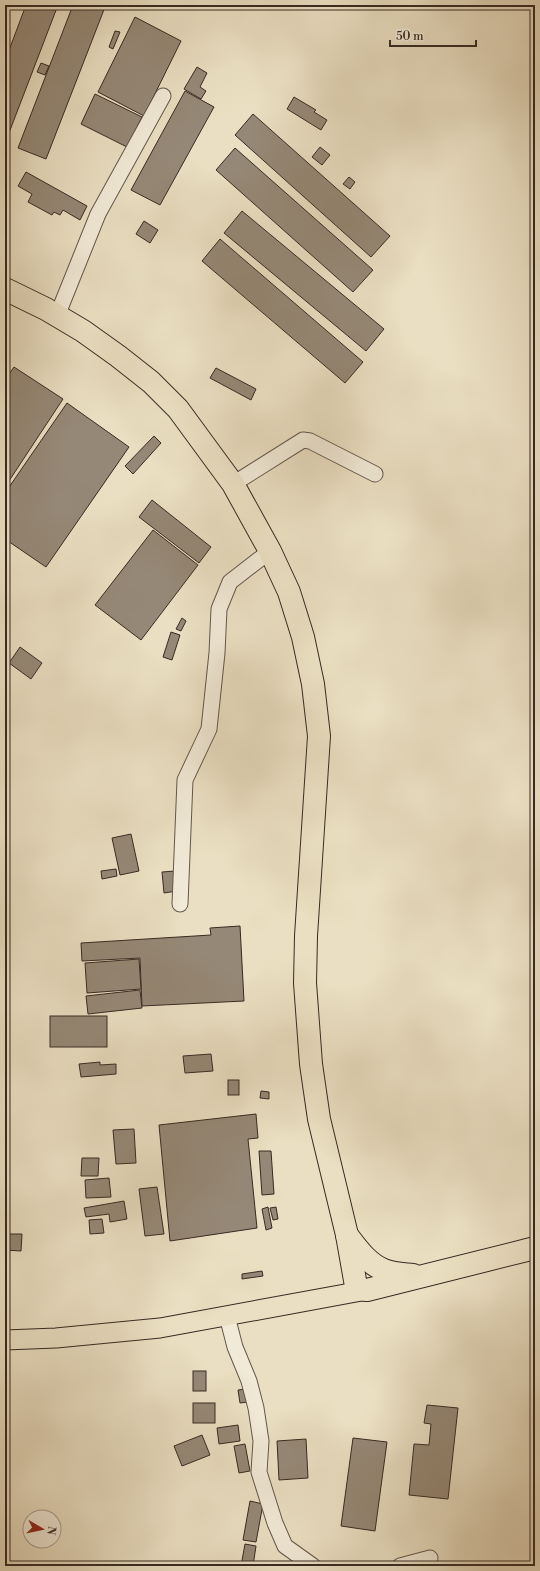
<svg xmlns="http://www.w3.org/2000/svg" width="540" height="1571" font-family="'Libre Bodoni',serif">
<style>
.building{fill:#958876;stroke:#382a24}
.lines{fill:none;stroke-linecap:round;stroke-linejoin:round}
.minor-casing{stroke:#64574c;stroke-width:17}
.major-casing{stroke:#382a24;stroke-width:21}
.highway-casing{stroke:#382a24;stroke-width:24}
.minor{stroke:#f1ead7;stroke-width:15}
.major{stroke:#eadfc2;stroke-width:19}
.highway{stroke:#eadfc2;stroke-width:22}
</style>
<rect width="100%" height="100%" fill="#eadfc2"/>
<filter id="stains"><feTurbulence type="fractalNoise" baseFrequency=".005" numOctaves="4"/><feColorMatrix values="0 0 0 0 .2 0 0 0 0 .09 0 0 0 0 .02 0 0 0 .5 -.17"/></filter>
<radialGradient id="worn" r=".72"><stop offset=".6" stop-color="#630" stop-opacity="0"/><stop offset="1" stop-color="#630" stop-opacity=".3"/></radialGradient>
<g class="building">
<polygon points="26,5 58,5 7,138 5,137 5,61"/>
<polygon points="73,5 101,5 105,7 46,159 18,148"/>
<polygon points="135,17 181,41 144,116 98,92"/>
<polygon points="115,31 120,32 113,49 109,47"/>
<polygon points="41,63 49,66 45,75 37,72"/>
<polygon points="197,67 207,73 200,87 206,91 201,99 184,89"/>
<polygon points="185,91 214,107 160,205 131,190"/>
<polygon points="95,94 142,117 127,147 81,124"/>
<polygon points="294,97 316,110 314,112 327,120 321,130 287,109"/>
<polygon points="253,114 390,236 371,257 235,135"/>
<polygon points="320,147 330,155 322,165 312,157"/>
<polygon points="235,148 373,270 353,292 216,170"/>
<polygon points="26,172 87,206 80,220 63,210 60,215 54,212 52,215 28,202 32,194 18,186"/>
<polygon points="349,177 355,182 350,189 343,184"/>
<polygon points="242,211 384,329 366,351 224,233"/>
<polygon points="144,221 158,230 150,243 136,234"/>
<polygon points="220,239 363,362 345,383 202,261"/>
<polygon points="14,367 63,399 5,487 5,380"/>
<polygon points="216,368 256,389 251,400 210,378"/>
<polygon points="67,403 129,447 46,567 5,539 5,493"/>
<polygon points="154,436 161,443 133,474 125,466"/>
<polygon points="152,500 211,547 199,563 139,517"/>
<polygon points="153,530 198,565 141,640 95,605"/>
<polygon points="182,618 186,621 181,631 176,629"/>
<polygon points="171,632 180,635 172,660 163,657"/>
<polygon points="20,647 42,663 31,679 9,663"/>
<polygon points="131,834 139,871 120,875 112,838"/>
<polygon points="116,869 117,876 102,879 101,871"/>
<polygon points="175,871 177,891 164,893 162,872"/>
<polygon points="240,926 244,1001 142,1006 140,958 82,961 81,943 211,935 210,928"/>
<polygon points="139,959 141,989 87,993 85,963"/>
<polygon points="140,990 142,1008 88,1014 86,996"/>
<rect x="50" y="1016" width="57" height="31"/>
<polygon points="211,1054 213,1071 185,1073 183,1056"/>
<polygon points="100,1062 100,1065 116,1064 116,1074 81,1077 79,1064"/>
<rect x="228" y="1080" width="11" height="15"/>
<polygon points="261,1091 269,1092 269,1099 260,1098"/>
<polygon points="256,1114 258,1138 248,1139 257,1228 170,1241 159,1125"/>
<polygon points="134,1129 136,1163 116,1164 113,1130"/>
<polygon points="259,1151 271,1151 274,1194 262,1195"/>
<polygon points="82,1158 99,1158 98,1176 81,1176"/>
<polygon points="109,1178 111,1197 86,1198 85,1180"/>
<polygon points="157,1187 164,1234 145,1236 139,1189"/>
<polygon points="124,1201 127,1219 110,1222 109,1214 86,1217 84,1208"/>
<polygon points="268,1207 272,1228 266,1230 262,1209"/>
<polygon points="276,1207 278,1219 273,1220 270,1208"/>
<polygon points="102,1219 104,1233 90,1234 89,1220"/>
<polygon points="5,1234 22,1234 21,1251 5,1250"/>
<polygon points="262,1271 263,1276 242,1279 242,1274"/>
<rect x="193" y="1371" width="13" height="20"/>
<polygon points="246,1389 248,1402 240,1403 238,1390"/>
<rect x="193" y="1403" width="22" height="20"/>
<polygon points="427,1405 458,1408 448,1499 409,1495 414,1444 429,1445 431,1424 424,1423"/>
<polygon points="238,1425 240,1441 219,1444 217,1428"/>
<polygon points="202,1435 210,1455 182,1466 174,1446"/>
<polygon points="353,1438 387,1442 375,1531 341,1526"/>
<polygon points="306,1439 308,1478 279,1480 277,1441"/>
<polygon points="245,1444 250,1471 239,1473 234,1446"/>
<polygon points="250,1501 263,1504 256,1542 243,1540"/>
<polygon points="245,1544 256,1546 253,1566 241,1566"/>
</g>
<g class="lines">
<g class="minor-casing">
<g id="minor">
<polyline points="57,316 98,214 163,96"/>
<polyline points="233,484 303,440 310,441 375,474"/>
<polyline points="180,904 185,780 209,729 217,653 219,609 230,582 270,551"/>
<polyline points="227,1316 235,1347 249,1381 256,1408 261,1441 259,1472 275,1523 285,1546 313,1566"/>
<polyline points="400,1566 430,1558"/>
</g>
</g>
<g class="major-casing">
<polyline id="major" points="5,1340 56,1338 160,1328 367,1290"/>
</g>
<g class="highway-casing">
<g id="highway">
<polyline points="5,289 46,309 83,331 118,356 151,382 178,409 233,484 270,551 289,592 303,637 313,684 319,736 306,936 305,983 311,1064 319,1119 347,1235 356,1286 360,1289 367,1290 535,1248"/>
<path d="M 347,1235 C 357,1248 368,1264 384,1270 C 393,1274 404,1274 413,1275"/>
</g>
</g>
<use href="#minor" class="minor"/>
<use href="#major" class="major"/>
<use href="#highway" class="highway"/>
</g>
<rect width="540" height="1571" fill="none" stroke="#eadfc2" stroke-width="20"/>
<rect x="6" y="6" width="528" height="1559" fill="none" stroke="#382a24" stroke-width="2"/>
<rect x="10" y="10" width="520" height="1551" fill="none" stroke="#382a24"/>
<g transform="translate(42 1529) rotate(99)"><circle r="19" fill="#f1ead7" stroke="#a79d8f"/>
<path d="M0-3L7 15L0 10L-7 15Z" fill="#8f2418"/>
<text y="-6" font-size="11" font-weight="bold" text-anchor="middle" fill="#382a24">N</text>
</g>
<path d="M390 40v6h86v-6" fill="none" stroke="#382a24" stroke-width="2"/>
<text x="396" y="40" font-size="12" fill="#382a24" stroke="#f1ead7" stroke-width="3" paint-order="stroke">50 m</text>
<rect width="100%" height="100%" filter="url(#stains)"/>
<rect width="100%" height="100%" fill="url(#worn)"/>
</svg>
